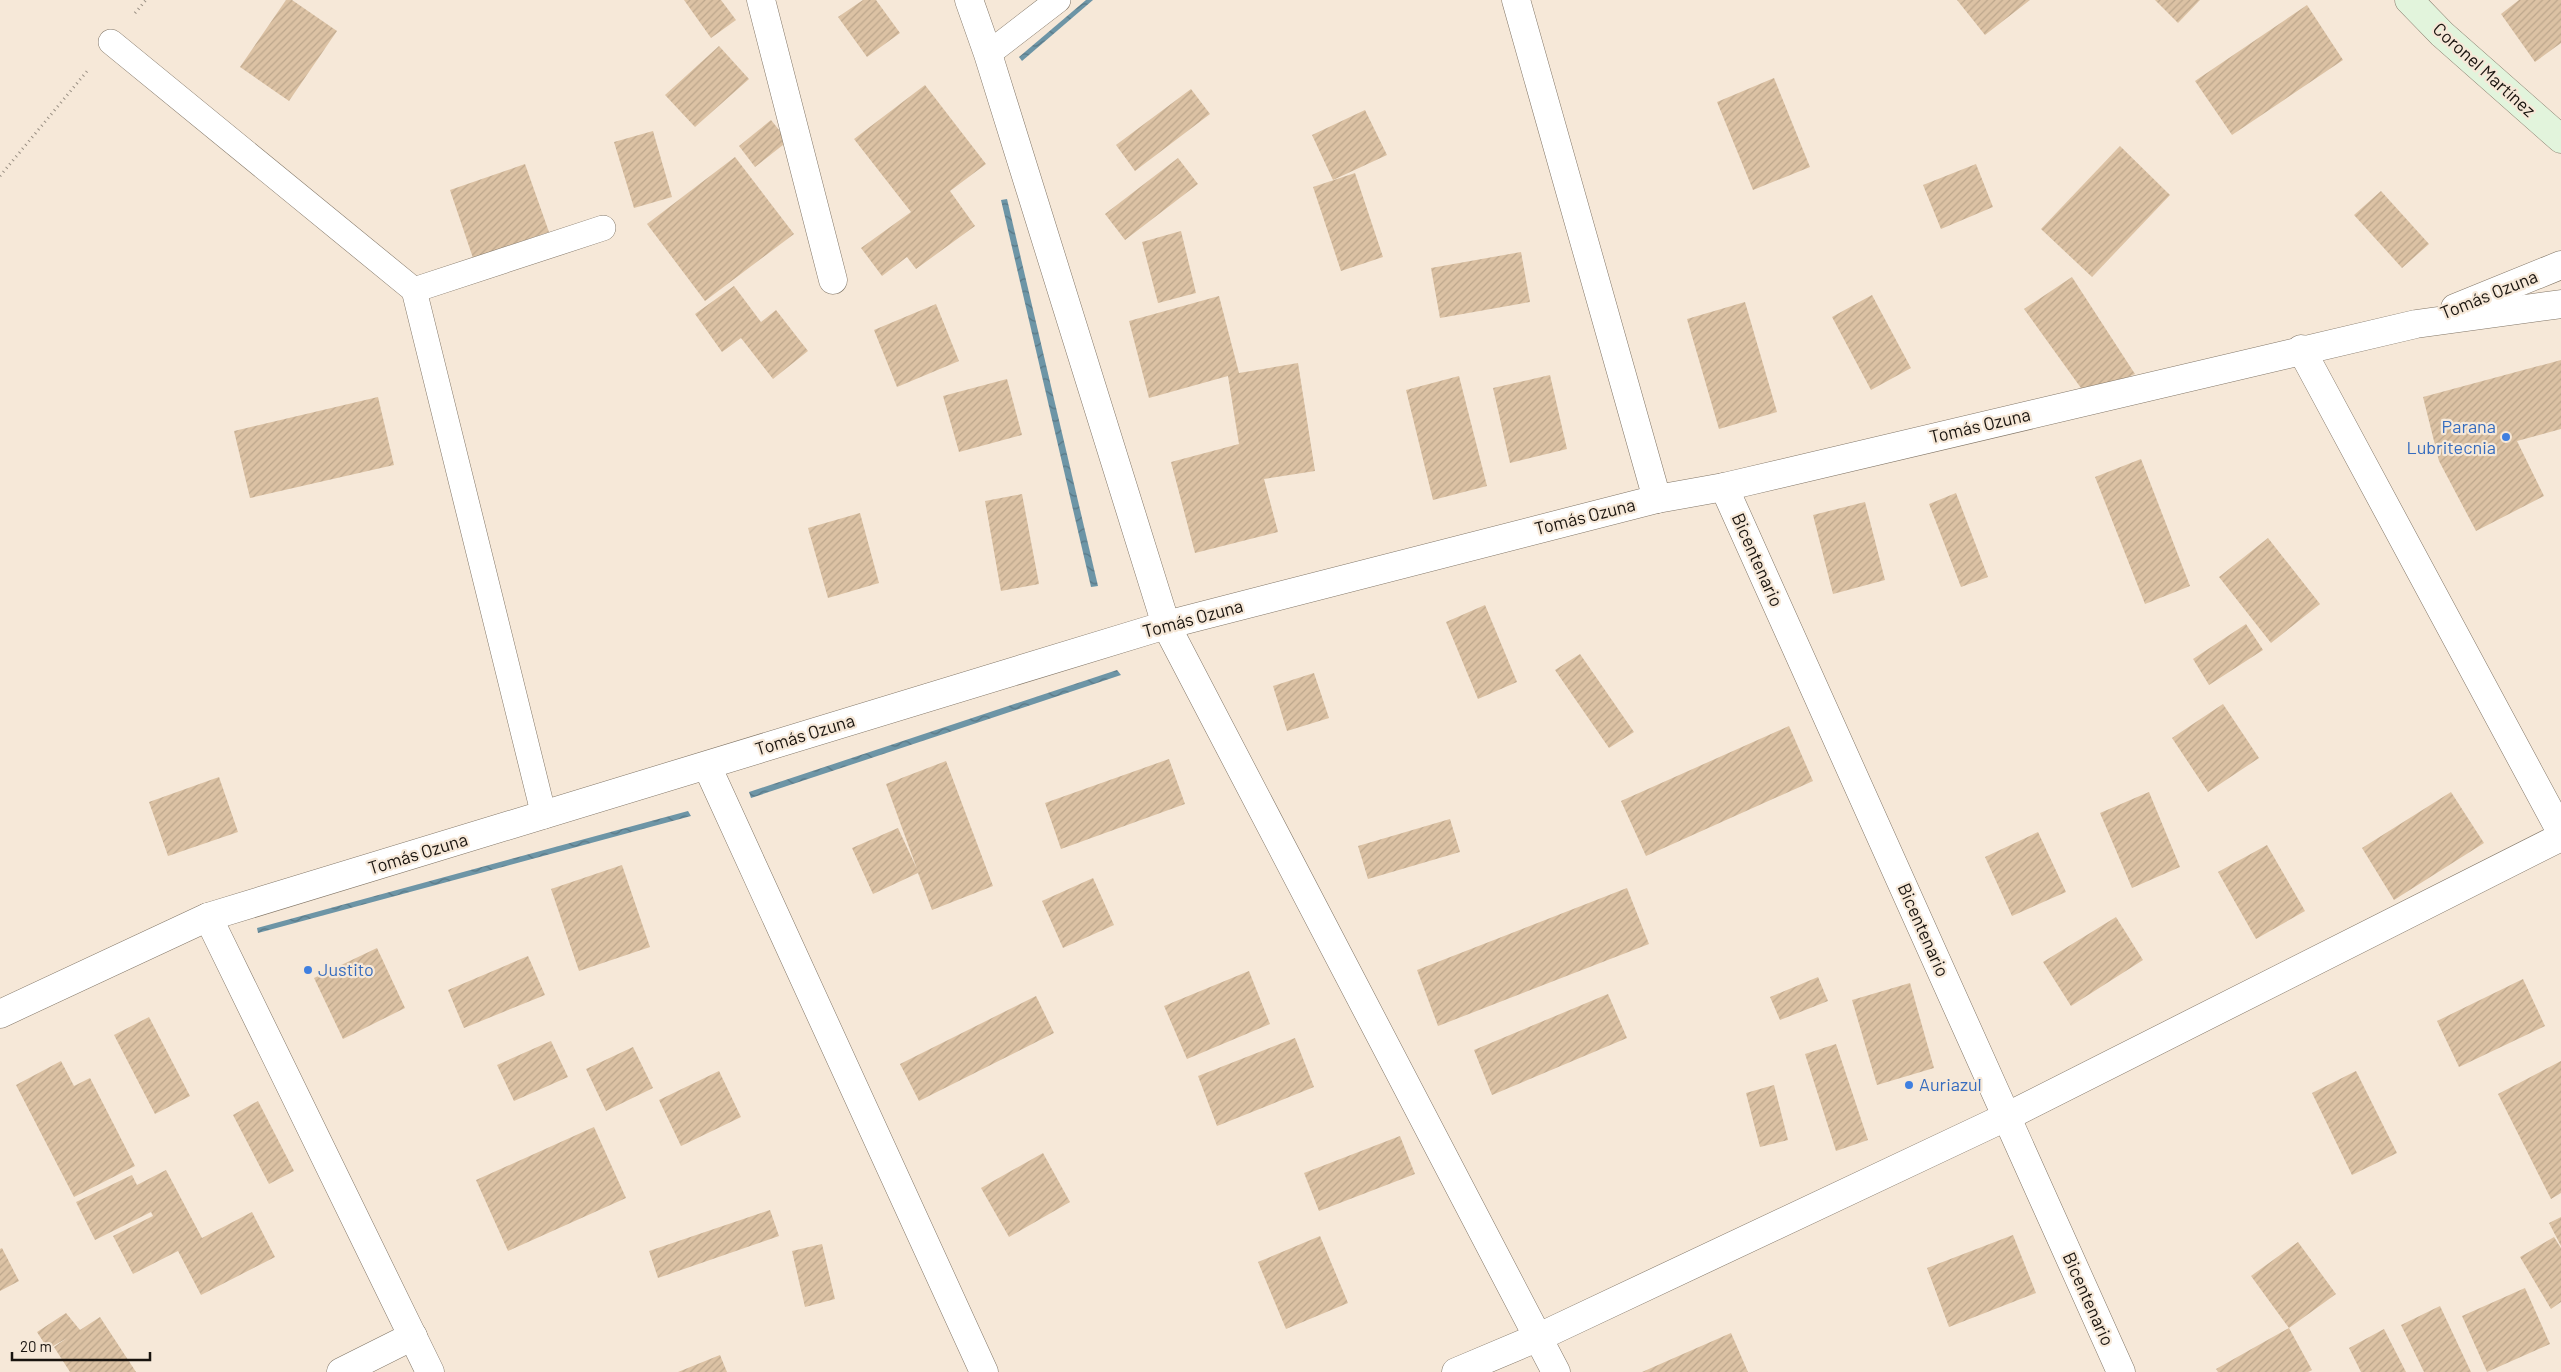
<svg xmlns="http://www.w3.org/2000/svg" width="2561" height="1372" font-family="Barlow,sans-serif">
<style>
.water{fill:url(#water-waves)}
.building{fill:url(#building-hatch)}
.lines{fill:none;stroke-linecap:round;stroke-linejoin:round}
.service-casing{stroke:#817566;stroke-width:26}
.minor-casing{stroke:#817566;stroke-width:29}
.tertiary-casing{stroke:#817566;stroke-width:29}
.secondary-casing{stroke:#817566;stroke-width:29}
.path{stroke:#998f83;stroke-width:3;stroke-dasharray:1 4;stroke-linecap:butt}
.service{stroke:#fff;stroke-width:25}
.minor{stroke:#fff;stroke-width:28}
.tertiary{stroke:#fff;stroke-width:28}
.secondary{stroke:#e2f4dc;stroke-width:28}
.shop-dot{fill:#3f7fe0;stroke:#f6e8d8;stroke-width:2}
.labels{text-anchor:middle;stroke-width:4.5;stroke-linejoin:round;paint-order:stroke}
.street-label{font-size:18px;fill:#19140f;stroke:#f6e8d8}
.shop-label{font-size:18px;fill:#366cbe;stroke:#f6e8d8;text-anchor:start}
</style>
<defs>
<pattern id="water-waves" width="16" height="10" patternUnits="userSpaceOnUse" patternTransform="scale(1.25)"><rect width="16" height="10" fill="#6d95a6"/><path d="M0 5q4-4 8 0t8 0" fill="none" stroke="#597886"/></pattern>
<pattern id="building-hatch" width="6" height="6" patternUnits="userSpaceOnUse" patternTransform="scale(1.25)"><rect width="6" height="6" fill="#dcc2a4"/><path d="M-1 1l2-2M0 6l6-6M5 7l2-2" fill="none" stroke="#bca68c"/></pattern>
</defs>
<rect width="100%" height="100%" fill="#f6e8d8"/>
<g class="water">
<polygon points="1086,0 1093,0 1022,61 1019,57"/>
<polygon points="1007,199 1098,586 1091,587 1001,200"/>
<polygon points="1117,670 1121,675 751,798 749,792"/>
<polygon points="688,811 691,816 258,933 257,928"/>
</g>
<g class="building">
<polygon points="286,0 292,0 337,31 289,101 240,67"/>
<polygon points="684,0 721,0 736,20 711,38"/>
<polygon points="863,0 876,0 900,33 867,57 838,17"/>
<polygon points="1957,0 2030,0 1985,35"/>
<polygon points="2155,0 2200,0 2178,23"/>
<polygon points="2519,0 2561,0 2561,43 2535,62 2501,14"/>
<polygon points="2307,5 2343,60 2232,135 2195,81"/>
<polygon points="719,46 749,79 695,127 665,95"/>
<polygon points="1774,78 1810,167 1753,190 1717,102"/>
<polygon points="925,85 986,164 950,191 975,226 916,269 907,257 882,276 861,248 911,212 854,139"/>
<polygon points="1191,89 1210,114 1135,171 1116,145"/>
<polygon points="1365,110 1387,155 1333,180 1312,135"/>
<polygon points="771,120 788,141 755,167 739,146"/>
<polygon points="653,131 672,197 634,208 614,142"/>
<polygon points="2120,146 2170,195 2092,277 2041,229"/>
<polygon points="735,157 794,234 705,301 647,224"/>
<polygon points="1178,158 1198,184 1125,240 1105,214"/>
<polygon points="525,164 549,232 473,258 450,190"/>
<polygon points="1976,164 1993,207 1941,229 1923,185"/>
<polygon points="1355,173 1383,257 1341,271 1313,187"/>
<polygon points="2381,191 2429,244 2402,268 2354,215"/>
<polygon points="1181,231 1196,293 1158,303 1142,242"/>
<polygon points="1521,252 1530,302 1440,318 1431,268"/>
<polygon points="2072,277 2135,374 2086,395 2024,309"/>
<polygon points="734,286 761,322 776,310 808,351 773,379 741,338 722,352 695,314"/>
<polygon points="1872,295 1911,368 1871,390 1832,317"/>
<polygon points="1219,296 1239,373 1298,363 1315,471 1264,479 1278,532 1195,553 1171,462 1239,444 1228,376 1149,398 1129,321"/>
<polygon points="1745,302 1777,412 1719,429 1687,319"/>
<polygon points="936,304 959,361 897,387 874,330"/>
<polygon points="2561,360 2561,429 2517,441 2544,496 2476,531 2439,461 2423,397"/>
<polygon points="1550,375 1567,449 1510,463 1493,388"/>
<polygon points="1459,376 1487,486 1433,500 1406,390"/>
<polygon points="1007,379 1022,435 959,452 943,396"/>
<polygon points="378,397 394,465 250,498 234,431"/>
<polygon points="2141,459 2190,586 2145,604 2095,477"/>
<polygon points="1956,493 1988,577 1961,587 1929,504"/>
<polygon points="1022,494 1039,584 1001,591 985,501"/>
<polygon points="1865,502 1885,580 1833,594 1813,515"/>
<polygon points="860,513 879,583 828,598 808,528"/>
<polygon points="2268,538 2320,604 2271,643 2219,577"/>
<polygon points="1485,605 1517,682 1478,699 1446,622"/>
<polygon points="2246,624 2263,650 2209,685 2193,659"/>
<polygon points="1580,654 1634,732 1609,748 1555,670"/>
<polygon points="1314,673 1329,718 1287,731 1273,686"/>
<polygon points="2223,704 2259,758 2208,792 2172,738"/>
<polygon points="1789,726 1813,781 1646,856 1621,801"/>
<polygon points="1169,759 1185,804 1061,849 1045,803"/>
<polygon points="946,761 993,886 932,910 918,873 873,894 852,848 898,828 917,869 886,784"/>
<polygon points="219,777 238,832 168,856 149,802"/>
<polygon points="2149,792 2180,867 2132,888 2100,813"/>
<polygon points="2451,792 2484,843 2394,900 2362,848"/>
<polygon points="1450,819 1460,852 1368,879 1358,846"/>
<polygon points="2038,832 2066,892 2012,916 1985,857"/>
<polygon points="2267,845 2305,911 2256,939 2218,872"/>
<polygon points="622,865 650,947 579,971 551,889"/>
<polygon points="1093,878 1114,925 1063,948 1042,901"/>
<polygon points="1627,888 1649,944 1438,1026 1417,970"/>
<polygon points="2116,917 2143,960 2071,1006 2043,962"/>
<polygon points="377,948 405,1008 343,1039 314,978"/>
<polygon points="528,956 545,995 464,1028 448,990"/>
<polygon points="1249,971 1270,1024 1187,1059 1164,1006"/>
<polygon points="1818,977 1828,1001 1780,1020 1770,997"/>
<polygon points="2523,979 2545,1026 2459,1067 2437,1021"/>
<polygon points="1910,983 1934,1068 1877,1085 1852,1000"/>
<polygon points="1608,994 1627,1038 1492,1095 1474,1050"/>
<polygon points="1036,996 1054,1033 919,1101 900,1064"/>
<polygon points="149,1017 190,1096 155,1114 114,1035"/>
<polygon points="1295,1038 1314,1087 1217,1126 1198,1076"/>
<polygon points="551,1041 568,1077 514,1101 497,1065"/>
<polygon points="1836,1044 1868,1140 1836,1151 1805,1054"/>
<polygon points="633,1047 653,1088 606,1111 586,1069"/>
<polygon points="61,1061 74,1086 90,1078 135,1166 74,1197 16,1085"/>
<polygon points="2561,1061 2561,1193 2551,1199 2498,1094"/>
<polygon points="719,1071 741,1117 681,1146 659,1100"/>
<polygon points="2356,1071 2397,1153 2352,1175 2312,1093"/>
<polygon points="1774,1085 1788,1140 1760,1147 1746,1093"/>
<polygon points="258,1101 294,1171 269,1184 233,1115"/>
<polygon points="594,1127 626,1198 508,1251 476,1180"/>
<polygon points="1400,1136 1415,1174 1319,1211 1304,1173"/>
<polygon points="1043,1153 1070,1202 1009,1237 981,1188"/>
<polygon points="166,1170 202,1238 252,1212 275,1257 201,1295 178,1251 133,1274 113,1236 153,1216 151,1212 95,1240 76,1202 132,1175 137,1185"/>
<polygon points="770,1210 779,1236 658,1278 649,1251"/>
<polygon points="2561,1217 2561,1246 2549,1223"/>
<polygon points="2013,1235 2036,1293 1949,1327 1927,1268"/>
<polygon points="1320,1236 1348,1303 1286,1329 1258,1262"/>
<polygon points="2554,1237 2561,1248 2561,1302 2551,1309 2520,1257"/>
<polygon points="2298,1242 2336,1294 2289,1328 2251,1276"/>
<polygon points="822,1244 835,1299 805,1307 792,1251"/>
<polygon points="2,1248 19,1281 0,1291 0,1249"/>
<polygon points="2525,1288 2550,1344 2487,1372 2462,1316"/>
<polygon points="2440,1306 2471,1372 2424,1372 2401,1325"/>
<polygon points="66,1313 80,1330 100,1317 136,1372 70,1372 54,1347 67,1338 48,1349 37,1332"/>
<polygon points="2289,1328 2312,1370 2308,1372 2218,1372 2216,1369"/>
<polygon points="2384,1329 2406,1372 2361,1372 2349,1348"/>
<polygon points="1731,1333 1748,1372 1642,1372"/>
<polygon points="720,1355 727,1372 678,1372"/>
</g>
<g class="lines">
<g class="service-casing">
<g id="service">
<polyline points="111,42 414,290 544,816"/>
<polyline points="988,54 1058,0"/>
<polyline points="414,290 603,228"/>
</g>
</g>
<g class="minor-casing">
<g id="minor">
<polyline points="761,0 833,280"/>
<polyline points="969,0 988,54 1166,625 1556,1372"/>
<polyline points="1516,0 1657,499"/>
<polyline points="2301,349 2561,832"/>
<polyline points="1724,487 2121,1372"/>
<polyline points="707,766 984,1372"/>
<polyline points="208,917 430,1372"/>
<polyline points="341,1372 413,1336"/>
<polyline points="1456,1372 1539,1337 2006,1117 2561,837"/>
</g>
</g>
<g class="tertiary-casing">
<g id="tertiary">
<polyline points="2455,308 2561,265"/>
<polyline points="0,1014 208,917 1166,625 1657,499 1724,487 2416,324 2561,304"/>
</g>
</g>
<g class="secondary-casing">
<polyline id="secondary" points="2409,0 2442,34 2561,139"/>
</g>
<g class="path">
<polyline points="135,13 146,0"/>
<polyline points="0,176 88,70"/>
</g>
<use href="#service" class="service"/>
<use href="#minor" class="minor"/>
<use href="#tertiary" class="tertiary"/>
<use href="#secondary" class="secondary"/>
</g>
<g class="shop-dot">
<circle cx="2506" cy="437" r="5"/>
<circle cx="308" cy="970" r="5"/>
<circle cx="1909" cy="1085" r="5"/>
</g>
<g class="labels">
<g class="street-label">
<text transform="translate(2484 70) rotate(42)" y="6">Coronel Martínez</text>
<text transform="translate(2489 295) rotate(-22)" y="6">Tomás Ozuna</text>
<text transform="translate(1980 426) rotate(-13)" y="6">Tomás Ozuna</text>
<text transform="translate(1585 517) rotate(-14)" y="6">Tomás Ozuna</text>
<text transform="translate(1757 560) rotate(66)" y="6">Bicentenario</text>
<text transform="translate(1193 619) rotate(-15)" y="6">Tomás Ozuna</text>
<text transform="translate(805 735) rotate(-17)" y="6">Tomás Ozuna</text>
<text transform="translate(418 854) rotate(-17)" y="6">Tomás Ozuna</text>
<text transform="translate(1923 930) rotate(66)" y="6">Bicentenario</text>
<text transform="translate(2088 1299) rotate(66)" y="6">Bicentenario</text>
</g>
<g class="shop-label">
<text x="2496" y="433" text-anchor="end">Parana<tspan x="2496" dy="21">Lubritecnia</tspan></text>
<text x="318" y="976">Justito</text>
<text x="1919" y="1091">Auriazul</text>
</g>
</g>
<path d="M12 1352v8h138v-8" fill="none" stroke="#19140f" stroke-width="2.5"/>
<text x="20" y="1352" font-size="15" fill="#19140f" stroke="#f6e8d8" stroke-width="4" paint-order="stroke">20 m</text>
</svg>
